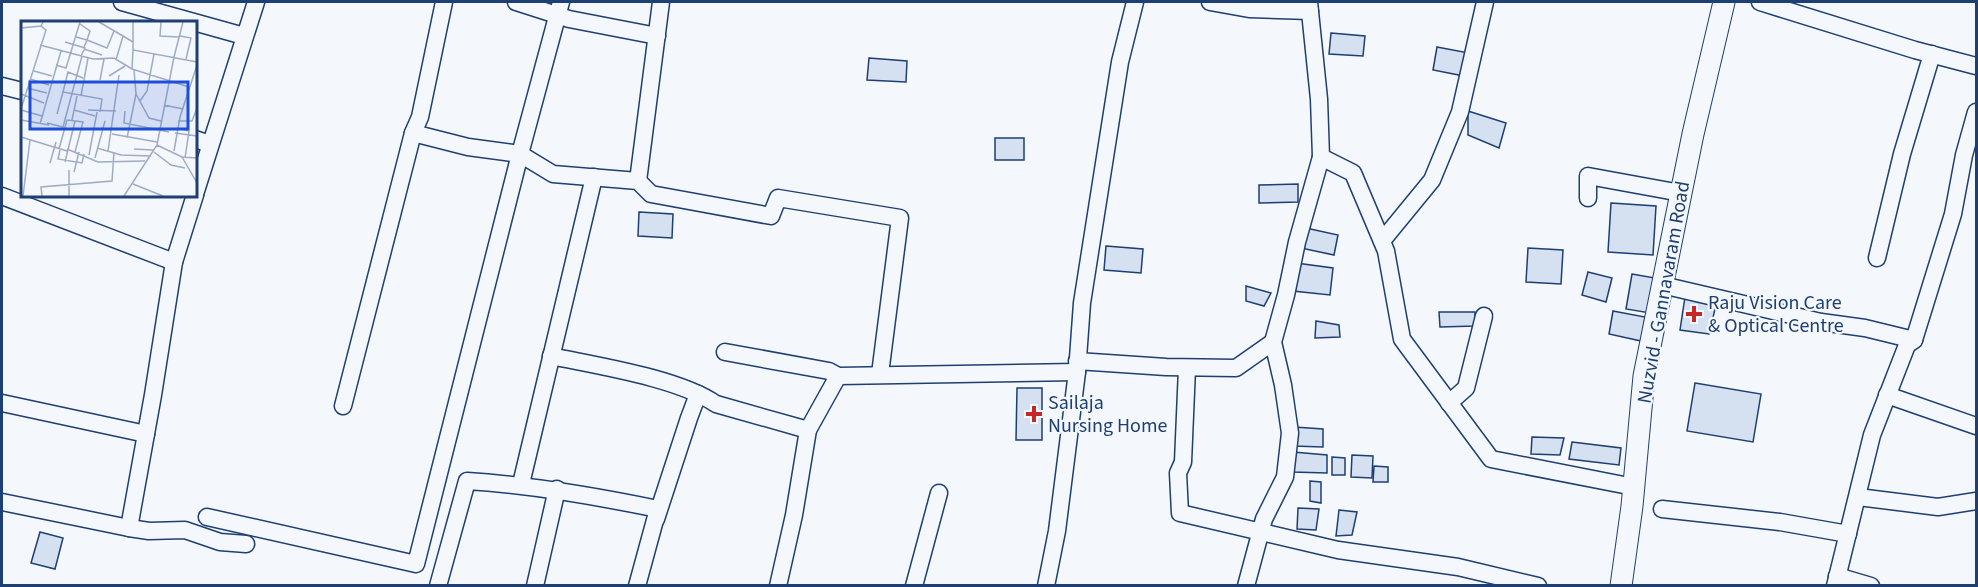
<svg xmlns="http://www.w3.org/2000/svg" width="1978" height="587" font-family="'Source Sans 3',sans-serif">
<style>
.building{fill:#d5e0f0;stroke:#1d3f73;stroke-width:1.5}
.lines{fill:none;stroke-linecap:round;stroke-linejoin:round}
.minor-casing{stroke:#1d3f73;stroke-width:19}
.major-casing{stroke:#1d3f73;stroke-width:23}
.minor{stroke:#f4f7fb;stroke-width:16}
.major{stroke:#f4f7fb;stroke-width:21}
.poi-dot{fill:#c62828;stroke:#f4f7fb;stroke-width:2}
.labels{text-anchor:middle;stroke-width:4.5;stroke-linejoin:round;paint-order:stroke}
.street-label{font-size:20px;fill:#1d3f73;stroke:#f4f7fb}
.poi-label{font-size:20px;fill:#1d3f73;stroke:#f4f7fb;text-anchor:start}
.inset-road{fill:none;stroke:#9eadc5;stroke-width:1.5}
.view{fill:#1d4ed8;fill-opacity:0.15;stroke:#1d4ed8;stroke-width:3}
.inset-edge{fill:none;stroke:#1d3f73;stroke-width:3}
</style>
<rect width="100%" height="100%" fill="#f4f7fb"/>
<g class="building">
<polygon points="1331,33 1365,36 1363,56 1329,54"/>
<polygon points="1437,47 1469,53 1464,76 1433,70"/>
<polygon points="869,58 907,61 906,82 867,80"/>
<polygon points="1468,111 1506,123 1499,148 1468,135"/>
<rect x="995" y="138" width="29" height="22"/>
<polygon points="1298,184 1298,202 1259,203 1259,185"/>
<polygon points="1611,203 1656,206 1653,255 1608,252"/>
<polygon points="639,212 673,214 672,238 638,236"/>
<polygon points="1306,228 1338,235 1334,255 1301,248"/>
<polygon points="1106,246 1143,249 1141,273 1104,270"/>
<polygon points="1528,248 1563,250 1561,284 1526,282"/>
<polygon points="1296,263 1333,268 1330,295 1293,291"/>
<polygon points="1588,272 1612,278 1606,302 1582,295"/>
<polygon points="1632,274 1655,278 1650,313 1626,309"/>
<polygon points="1246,286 1271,293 1264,306 1246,301"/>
<polygon points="1685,297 1716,305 1709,334 1680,330"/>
<polygon points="1613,311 1645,317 1641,341 1609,334"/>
<polygon points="1439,312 1475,312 1475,326 1440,327"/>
<polygon points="1316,321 1339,325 1340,337 1315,338"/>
<polygon points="1695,383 1761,394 1753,442 1687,431"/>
<polygon points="1017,388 1042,388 1042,440 1016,440"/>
<polygon points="1294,427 1323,429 1323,447 1293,446"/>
<polygon points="1532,437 1564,438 1560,455 1531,454"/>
<polygon points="1572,442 1621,448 1619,465 1569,459"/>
<polygon points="1293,452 1327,455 1327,473 1292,472"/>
<polygon points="1352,455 1373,456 1372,478 1351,477"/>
<polygon points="1332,457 1345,458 1345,475 1332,475"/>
<polygon points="1374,466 1388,467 1388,482 1373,482"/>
<polygon points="1310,481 1321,482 1321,503 1310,501"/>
<polygon points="1298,508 1319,509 1316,530 1297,529"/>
<polygon points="1339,510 1357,512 1352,535 1336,536"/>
<polygon points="40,532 63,538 55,569 31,563"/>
</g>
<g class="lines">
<g class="minor-casing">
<g id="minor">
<polyline points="122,2 244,36"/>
<polyline points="444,2 420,117 413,133 468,147 520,154 553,174 638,181 651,194 771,216 778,198 900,218 880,374"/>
<polyline points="516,2 569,19 657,36"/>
<polyline points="1210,2 1249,9 1310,11"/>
<polyline points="1760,2 1915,50 1976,66"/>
<polyline points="2,86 22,91"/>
<polyline points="195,139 210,144"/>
<polyline points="1321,157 1353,173 1386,251 1402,339 1491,459 1634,487"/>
<polyline points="638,181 661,2"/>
<polyline points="195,194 256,2"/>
<polyline points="2,196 174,262"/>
<polyline points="1588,198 1588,176 1681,193"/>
<polyline points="1382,241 1432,180 1460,112 1485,2"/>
<polyline points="1877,258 1902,154 1932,54"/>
<polyline points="1662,285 1821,322 1865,328 1914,340"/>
<polyline points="725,352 829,371 838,376 1077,372"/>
<path d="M 551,356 C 598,366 678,378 716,404 L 808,430"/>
<polyline points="1077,361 1166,367 1236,368 1273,342"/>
<polyline points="1187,368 1183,462 1178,473 1180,513 1338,550 1458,567 1538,586"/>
<polyline points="1887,395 1976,426"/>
<polyline points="2,403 146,434"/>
<polyline points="1449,403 1466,388 1484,316"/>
<polyline points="343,406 413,133"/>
<polyline points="521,484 594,177"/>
<polyline points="1858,497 1938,507 1976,501"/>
<polyline points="2,502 129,528 149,531 185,530 220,542 246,544"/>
<polyline points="1662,509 1780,522 1848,534"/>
<polyline points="207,517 416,564 520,154 561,2"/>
<polyline points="656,519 689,418 698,394"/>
<polyline points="129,528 153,395 174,262 195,195"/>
<polyline points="1837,576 1871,586"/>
<path d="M 438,586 L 467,481 C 532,485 595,496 658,509 L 637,586"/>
<polyline points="535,586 557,489"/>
<polyline points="778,586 794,515 808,430 838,376"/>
<polyline points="914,586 939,493"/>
<polyline points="1046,586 1057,531 1077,372 1082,303 1120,62 1135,2"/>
<polyline points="1246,586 1264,519 1285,477 1290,433 1283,385 1273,342 1286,295 1297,242 1321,157 1319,99 1309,2"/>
<polyline points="1835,586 1872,435 1907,345 1914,340 1953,214 1964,155 1976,112"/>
</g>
</g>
<g class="major-casing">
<polyline id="major" points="1621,586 1632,506 1644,376 1693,134 1724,2"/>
</g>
<use href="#minor" class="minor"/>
<use href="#major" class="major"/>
</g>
<g class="poi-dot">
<path d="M1691 305h6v6h6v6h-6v6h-6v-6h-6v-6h6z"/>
<path d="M1031 405h6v6h6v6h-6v6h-6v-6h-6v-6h6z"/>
</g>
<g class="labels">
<g class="street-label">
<text transform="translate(1663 292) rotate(-80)" y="7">Nuzvid - Gannavaram Road</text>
</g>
<g class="poi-label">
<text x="1708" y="309">Raju Vision Care<tspan x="1708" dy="23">&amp; Optical Centre</tspan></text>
<text x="1048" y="409">Sailaja<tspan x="1048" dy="23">Nursing Home</tspan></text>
</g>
</g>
<g transform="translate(21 21)">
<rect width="176" height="176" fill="#f4f7fb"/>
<path class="inset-road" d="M 78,1 L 102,15M 112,1 L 112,29 L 176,41M 140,1 L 139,15 L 158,16M 59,3 L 69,10 L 66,19M 0,7 L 20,5M 159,15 L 170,17 L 165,38M 55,16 L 66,19 L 63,26M 66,19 L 86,27 L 93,10M 44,21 L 64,27 L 60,35M 19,24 L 72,38 L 93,37 L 111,48M 63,28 L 81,34M 112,29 L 111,48 L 168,66M 153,36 L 162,1M 95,39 L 102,15 L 112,21M 35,44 L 45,47 L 59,1M 13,50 L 31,55M 88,55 L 104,45M 62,57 L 47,51 L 42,71 L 81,78 L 79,91M 9,58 L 28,64M 79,59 L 83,38M 6,67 L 26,72M 0,73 L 23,82M 115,73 L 128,97 L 140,100M 60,75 L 67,37M 119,80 L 126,70 L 133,33M 143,84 L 162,88M 0,88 L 25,9 L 20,5 L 22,1M 0,89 L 21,95M 53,89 L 74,95M 67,89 L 95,90M 104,90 L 103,102 L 148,111M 36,93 L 42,71M 0,99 L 28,104M 51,99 L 56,75M 157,100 L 171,100 L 176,87M 26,102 L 42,106 L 61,35M 19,103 L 40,30M 156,107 L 168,110 L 164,137M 154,112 L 176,115M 91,113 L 136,121M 0,116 L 46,130M 106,117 L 115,73 L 113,49M 136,124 L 161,136 L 176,137M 76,127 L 100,134 L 130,135M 38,128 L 46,99 L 62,101 L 54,131M 46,128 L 77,141 L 124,140M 113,128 L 132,129M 39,129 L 37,138 L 61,142 L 63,133M 87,130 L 98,54M 153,130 L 159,96 L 176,44M 133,131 L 150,144 L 164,147M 68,134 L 76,91M 161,136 L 176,162M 74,137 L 84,100M 44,141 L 54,100M 29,142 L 35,121M 53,151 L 58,131M 112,163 L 142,175M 2,175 L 9,119M 21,175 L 20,166 L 91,160 L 93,131M 48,175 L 48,149M 103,175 L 136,124 L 153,36"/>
<path class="view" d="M 9,61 L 167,61 L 167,108 L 9,108 Z"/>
<rect width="176" height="176" class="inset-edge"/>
</g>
<rect width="1978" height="587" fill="none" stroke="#1d3f73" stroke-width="6"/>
</svg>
